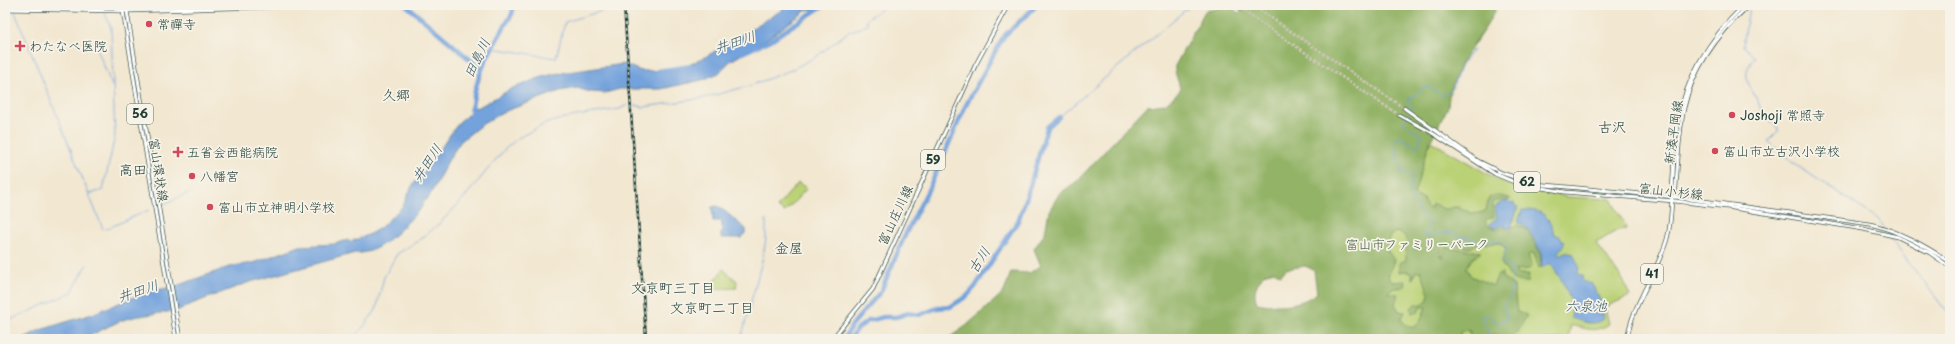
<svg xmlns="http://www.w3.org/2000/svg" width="1955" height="344" font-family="'Playpen Sans','Klee One',sans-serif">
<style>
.green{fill:#bad175;stroke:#6c8754}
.forest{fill:#93b366;stroke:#59784d;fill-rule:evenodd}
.water{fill:#73a2dc;stroke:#497088}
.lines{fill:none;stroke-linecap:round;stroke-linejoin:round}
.stream{stroke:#73a2dc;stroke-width:1}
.river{stroke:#73a2dc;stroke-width:4.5}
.major-tunnel{stroke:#c8c5b1;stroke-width:3;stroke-dasharray:3 1.5;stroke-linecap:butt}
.major-casing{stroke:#3f564b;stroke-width:4.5}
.major{stroke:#fff;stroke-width:3}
.rail-casing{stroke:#1f3d34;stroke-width:2.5}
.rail{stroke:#f7f3e8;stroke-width:1;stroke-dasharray:3;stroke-linecap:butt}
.poi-dot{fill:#d1495b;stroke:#f7f3e8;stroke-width:1.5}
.labels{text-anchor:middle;stroke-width:3.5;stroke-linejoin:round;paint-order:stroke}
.shield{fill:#f7f3e8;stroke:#60746a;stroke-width:1}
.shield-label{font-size:12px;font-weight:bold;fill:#1f3d34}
.poi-label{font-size:13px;fill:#1f3d34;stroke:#f7f3e8;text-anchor:start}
.street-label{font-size:13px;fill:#1f3d34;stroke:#f7f3e8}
.park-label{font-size:13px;fill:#3e5b41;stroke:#f7f3e8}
.water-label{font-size:14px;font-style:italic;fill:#385b66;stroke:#f7f3e8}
.neighbourhood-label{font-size:14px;fill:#1f3d34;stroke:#f7f3e8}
</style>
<rect width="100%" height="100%" fill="#f7f3e8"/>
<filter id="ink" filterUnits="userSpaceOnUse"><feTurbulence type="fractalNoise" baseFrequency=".025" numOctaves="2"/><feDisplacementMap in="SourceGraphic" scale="8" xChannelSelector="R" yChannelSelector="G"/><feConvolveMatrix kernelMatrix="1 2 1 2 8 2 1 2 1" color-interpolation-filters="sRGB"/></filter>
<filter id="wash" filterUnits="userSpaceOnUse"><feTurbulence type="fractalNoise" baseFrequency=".012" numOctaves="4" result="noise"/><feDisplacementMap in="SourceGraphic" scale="16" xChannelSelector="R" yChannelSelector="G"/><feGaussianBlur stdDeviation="0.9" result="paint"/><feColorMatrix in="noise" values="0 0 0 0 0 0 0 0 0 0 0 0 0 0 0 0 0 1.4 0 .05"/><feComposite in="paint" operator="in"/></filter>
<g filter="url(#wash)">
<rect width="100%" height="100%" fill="#f2e7d0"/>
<g class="green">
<path d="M 1399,123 L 1495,178 L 1514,186 L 1568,197 L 1611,199 L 1627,229 L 1618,230 L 1596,243 L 1623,280 L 1630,296 L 1605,307 L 1609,324 C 1596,333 1586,329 1571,325 L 1568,339 L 1328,339 Z"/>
<polygon points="798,183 807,188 785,212 777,207"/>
<polygon points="723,269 737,281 736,288 712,289 713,283"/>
</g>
<path class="forest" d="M 1222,5 L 1229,5 L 1238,13 L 1246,5 L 1498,5 L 1487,25 L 1460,65 L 1449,96 L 1448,107 L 1430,142 L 1414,195 L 1424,199 L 1427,208 L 1431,208 L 1432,204 C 1437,204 1439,207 1444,209 C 1448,210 1451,207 1455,207 C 1466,207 1472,219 1486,210 L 1489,197 L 1494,195 L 1510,198 L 1510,200 L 1503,200 L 1493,202 L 1494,217 L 1485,220 L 1487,225 L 1497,230 C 1503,226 1509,230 1517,225 L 1526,229 L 1540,253 L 1541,267 L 1539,268 L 1534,254 L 1531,253 L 1528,255 L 1532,266 L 1529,269 L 1515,270 L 1517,274 L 1529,274 L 1528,282 C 1510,282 1511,277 1501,263 L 1506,249 L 1500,243 L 1476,244 L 1471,248 L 1450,244 L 1443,245 L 1440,256 L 1442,257 L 1445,249 L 1447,247 L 1481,252 L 1472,259 L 1466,268 L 1471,276 L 1493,286 L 1498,274 L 1502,273 L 1502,277 L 1514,286 L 1517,312 L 1527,315 C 1518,331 1517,343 1496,335 L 1495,333 L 1493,337 L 1496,339 L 1471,339 L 1469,330 L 1460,332 L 1461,339 L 947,339 L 966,326 L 1004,292 L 1011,272 L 1029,273 L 1041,266 L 1034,249 L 1045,233 L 1049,211 L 1059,194 L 1076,182 L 1147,106 L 1165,104 L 1180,91 C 1180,82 1174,75 1175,66 L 1205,11 L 1216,9 ZM 1396,232 C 1413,236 1404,246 1406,260 L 1399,263 L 1399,272 L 1407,271 L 1413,275 L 1411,278 L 1413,279 L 1415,272 L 1421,271 L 1429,294 L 1427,301 L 1419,305 L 1416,303 L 1411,308 L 1412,313 L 1418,312 L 1421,307 L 1426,307 L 1420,321 L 1414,328 L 1408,326 L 1401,320 L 1405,312 L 1399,311 L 1395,304 L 1398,294 L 1388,293 L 1391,289 L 1403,287 L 1406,285 L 1405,281 L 1393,282 L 1388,277 L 1394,260 L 1387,250 C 1388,242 1388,235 1396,232 ZM 1305,266 L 1314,270 L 1317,293 C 1301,306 1276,307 1257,303 C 1252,290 1257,284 1264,274 L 1274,271 L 1281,275 L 1286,269 Z"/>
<g class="water">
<path d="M 790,5 L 832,5 L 807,10 L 764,41 L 729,62 L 719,73 L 702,80 L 661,89 L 620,89 L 605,93 L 590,92 L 577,88 L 560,91 L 506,111 L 481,125 L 461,141 L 450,157 L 429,197 L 422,203 L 422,207 C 406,223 380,256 355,253 L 247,283 L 189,305 C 179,313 144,314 130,318 C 112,322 93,337 77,339 C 59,341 40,339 22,339 L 40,330 L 92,314 L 146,292 L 173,287 L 232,266 L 253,263 L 300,246 L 334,244 L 348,240 L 350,242 L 368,235 L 380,228 L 403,206 L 412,186 L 424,172 L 459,122 L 470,113 L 472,106 L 477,108 L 513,88 L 539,78 L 554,74 L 624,64 L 641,71 L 679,70 L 707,56 Z"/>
<polygon points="1508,201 1510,203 1514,202 1515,206 1518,207 1511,228 1507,228 1504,225 1496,228 1490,225 1490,223 1497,218 1495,207 1500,203"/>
<polygon points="717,206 721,208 746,229 746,232 741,238 721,238 722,221 713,221 712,207"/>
<path d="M 1522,210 C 1542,209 1550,216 1554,234 L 1560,236 L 1564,243 L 1563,247 L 1558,252 L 1559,255 L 1565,252 L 1573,254 L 1579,266 L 1578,274 L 1583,276 L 1582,281 L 1592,284 L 1601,302 L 1603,316 L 1603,319 C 1592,327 1582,321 1571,318 L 1572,304 L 1568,294 L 1562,281 L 1550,263 L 1542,268 L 1541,252 L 1528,229 L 1518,222 Z"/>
</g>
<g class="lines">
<g class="stream">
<path d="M 1749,8 L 1743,46 L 1755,57 C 1741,73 1747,81 1756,98 C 1764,115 1762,115 1778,128 L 1778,131 L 1768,141 L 1799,167 L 1878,219 L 1884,227"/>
<polyline points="15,12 103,229"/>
<polyline points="96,46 112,86"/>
<polyline points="492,48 556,58 565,22 621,5"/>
<polyline points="634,105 644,107 704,98 752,85 791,70 817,56 848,32 867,25 867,19 886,5"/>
<polyline points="1411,111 1413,107 1408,102 1408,99 1415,96 1424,87 1429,87 1443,96 1452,89 1461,65 1473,50"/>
<polyline points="1059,117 1191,5"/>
<polyline points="1396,145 1397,138 1400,137 1417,147 1422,136 1403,123 1409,114"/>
<path d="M 1397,147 L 1397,160 L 1403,167 L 1400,173 L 1412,173 L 1412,180 L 1409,189 L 1411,197 L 1419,212 L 1429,222 L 1430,226 L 1424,233 L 1425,236 L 1449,232 L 1460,237 L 1472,238 L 1480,243 C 1491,240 1501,237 1507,249 L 1501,262 L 1511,267 L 1512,280"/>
<polyline points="90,194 103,190 115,136 111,28 105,13"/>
<polyline points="164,204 188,193"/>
<polyline points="106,229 149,210"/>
<polyline points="1889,237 1950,316"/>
<polyline points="24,314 72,292 87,265"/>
<polyline points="5,323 22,314"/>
<polyline points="354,339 376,310 384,277 397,254 421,239 441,222 463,199 504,150 518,138 545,124 564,118 620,109 627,105"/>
<polyline points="741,339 762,261 766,239 766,220"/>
<polyline points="1488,339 1488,330 1481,317 1487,315 1497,323 1506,320 1507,318 1504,305 1511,296 1512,283"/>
</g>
<g class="river">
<polyline points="406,5 481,69"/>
<polyline points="742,53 769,41 824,5"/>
<polyline points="658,71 692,66"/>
<path d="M 471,115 C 474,75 492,47 512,14 L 514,5"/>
<polyline points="844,339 852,325 881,291 906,233 930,186 966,105 996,50 1004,36 1037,5"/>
<polyline points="850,339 858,328 868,321 884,317 896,317 909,313 919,315 937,308 950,307 967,296 975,287 1018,221 1026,199 1046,131 1047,127 1059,117"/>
</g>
</g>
</g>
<g filter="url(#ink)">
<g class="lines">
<g class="major-tunnel">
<polyline points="1252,5 1404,108"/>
<polyline points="1240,9 1399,115"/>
</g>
<g class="major-casing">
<g id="major">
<polyline points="122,5 176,339"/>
<polyline points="126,5 180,339"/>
<polyline points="1236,5 1240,9"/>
<polyline points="5,6 181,7 240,5"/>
<polyline points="5,9 127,11 331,5"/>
<path d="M 1404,108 L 1478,161 L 1502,173 L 1535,184 L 1675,197 L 1870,224 C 1899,231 1925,246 1950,262"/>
<polyline points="1399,115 1429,131 1495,174 1519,184 1565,192 1675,201 1727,207 1863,229 1898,237 1930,253 1950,267"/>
<path d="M 1675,197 C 1678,167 1678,137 1684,108 C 1693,67 1719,33 1749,5"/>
<polyline points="832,339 873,289 975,66 1008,5"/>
<path d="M 1627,339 C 1633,302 1657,274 1667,239 C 1673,218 1671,197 1673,176 C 1674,158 1674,139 1678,122 C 1686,76 1711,37 1744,5"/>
</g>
</g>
<use href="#major" class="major"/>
<g class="rail-casing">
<polyline id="rail" points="624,5 646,339"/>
</g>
<use href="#rail" class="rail"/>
</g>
</g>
<g class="poi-dot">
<circle cx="149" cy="24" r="4"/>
<path d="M18 40h4v4h4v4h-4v4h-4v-4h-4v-4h4z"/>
<circle cx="1732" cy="115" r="4"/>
<circle cx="1715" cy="151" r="4"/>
<path d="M176 146h4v4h4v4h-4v4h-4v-4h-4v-4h4z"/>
<circle cx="192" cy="176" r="4"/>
<circle cx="210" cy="207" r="4"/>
</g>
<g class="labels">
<g class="shield">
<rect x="127" y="104" width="26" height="20" rx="3"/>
<rect x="921" y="150" width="24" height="20" rx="3"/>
<rect x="1514" y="172" width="26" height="20" rx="3"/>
<rect x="1641" y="264" width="22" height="20" rx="3"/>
</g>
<g class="shield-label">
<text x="140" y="118">56</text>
<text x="933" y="164">59</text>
<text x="1527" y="186">62</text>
<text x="1652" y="278">41</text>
</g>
<g class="poi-label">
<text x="157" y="29">常禪寺</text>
<text x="29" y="51">わたなべ医院</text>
<text x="1740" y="120">Joshoji 常照寺</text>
<text x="1723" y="156">富山市立古沢小学校</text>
<text x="187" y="157">五省会西能病院</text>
<text x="200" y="181">八幡宮</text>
<text x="218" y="212">富山市立神明小学校</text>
</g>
<g class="street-label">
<text transform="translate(1673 132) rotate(-82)" y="5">新湊平岡線</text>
<text transform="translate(159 170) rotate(81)" y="5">富山環状線</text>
<text transform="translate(1671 191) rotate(6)" y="5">富山小杉線</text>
<text transform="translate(895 215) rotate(-65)" y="5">富山庄川線</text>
</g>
<g class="park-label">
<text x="1417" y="249">富山市ファミリーパーク</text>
</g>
<g class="water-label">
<text transform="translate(735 42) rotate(-18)" y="5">井田川</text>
<text transform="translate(477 58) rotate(-64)" y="5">田島川</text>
<text transform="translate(427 163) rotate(-56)" y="5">井田川</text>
<text transform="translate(979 260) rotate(-57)" y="5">古川</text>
<text transform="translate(138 291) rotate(-18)" y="5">井田川</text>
<text x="1586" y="311">六泉池</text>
</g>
<g class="neighbourhood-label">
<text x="396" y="100">久郷</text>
<text x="1612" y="132">古沢</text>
<text x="133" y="175">高田</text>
<text x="789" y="253">金屋</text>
<text x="673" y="293">文京町三丁目</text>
<text x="712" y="313">文京町二丁目</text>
</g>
</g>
<rect width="1955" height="344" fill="none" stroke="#f7f3e8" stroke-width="20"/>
</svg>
